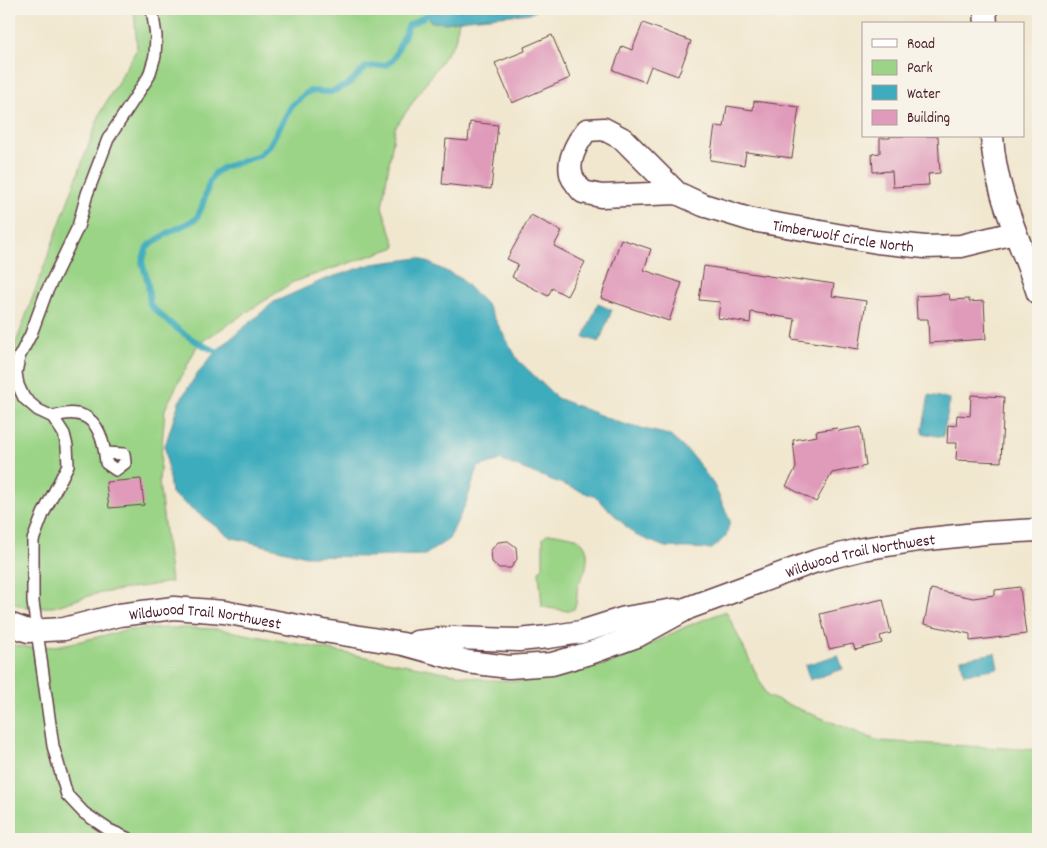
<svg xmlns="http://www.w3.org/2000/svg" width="1047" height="848" font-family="Dekko,sans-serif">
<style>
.green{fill:#9bd487;stroke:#727a59}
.water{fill:#3eacbd;stroke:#446674}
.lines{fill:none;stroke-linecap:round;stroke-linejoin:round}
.stream{stroke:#3eacbd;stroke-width:6}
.building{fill:#e09aba}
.lane-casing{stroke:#633d44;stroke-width:14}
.street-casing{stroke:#633d44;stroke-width:25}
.lane{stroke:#fff;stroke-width:11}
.street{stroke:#fff;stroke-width:22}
.labels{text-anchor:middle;stroke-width:4;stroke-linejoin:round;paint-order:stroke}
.street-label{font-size:16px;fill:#4a1f2b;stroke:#f7f3e8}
</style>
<rect width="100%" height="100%" fill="#f7f3e8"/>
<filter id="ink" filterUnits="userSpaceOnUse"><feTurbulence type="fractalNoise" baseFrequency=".02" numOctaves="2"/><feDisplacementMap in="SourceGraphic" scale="10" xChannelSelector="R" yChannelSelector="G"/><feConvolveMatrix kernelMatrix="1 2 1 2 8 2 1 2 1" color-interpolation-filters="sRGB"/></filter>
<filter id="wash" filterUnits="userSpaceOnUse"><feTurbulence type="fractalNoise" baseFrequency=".0096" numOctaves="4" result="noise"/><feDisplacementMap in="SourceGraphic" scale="20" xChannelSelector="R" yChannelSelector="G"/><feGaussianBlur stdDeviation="1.12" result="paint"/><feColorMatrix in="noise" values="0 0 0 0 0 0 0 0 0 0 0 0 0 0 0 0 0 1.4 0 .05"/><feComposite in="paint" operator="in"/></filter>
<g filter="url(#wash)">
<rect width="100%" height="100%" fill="#f1e7cf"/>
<g class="green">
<polygon points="134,9 461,9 455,41 395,128 382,207 396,247 293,282 198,344 165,409 159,482 171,582 95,594 53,607 23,607 9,601 9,362 101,111 137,49"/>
<path d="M 547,534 C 570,533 593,537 586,567 C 585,574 580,579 578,585 C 576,593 578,601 574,609 L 568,611 L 542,607 L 539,571 L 543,567 L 543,538 Z"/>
<path d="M 726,611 L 767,696 L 879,741 L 1038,750 L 1038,839 L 9,839 L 9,644 C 49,655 91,636 130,630 C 160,627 190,628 219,629 L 487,680 L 521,681 L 572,674 L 622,659 L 685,627 Z"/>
</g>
<g class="water">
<polygon points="430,9 538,9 532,13 468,19 446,23 431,22 428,15"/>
<polygon points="419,258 460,278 487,305 518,360 557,398 620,423 669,435 692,455 714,485 730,521 726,536 712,549 665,547 635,535 596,497 500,460 478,467 466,503 449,539 425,555 367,557 306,556 230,537 171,493 165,446 179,402 195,377 216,351 274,302 323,280 372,264"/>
<polygon points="598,304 612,310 599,342 584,337"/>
<polygon points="929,395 950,399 943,437 922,433"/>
<polygon points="995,653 998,668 964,674 961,659"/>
<polygon points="838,655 843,669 810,680 805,665"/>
</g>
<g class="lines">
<path class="stream" d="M 216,351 C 190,341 170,324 150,305 L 148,283 L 142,262 L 147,247 L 166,234 L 196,219 L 202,207 L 209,183 L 215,173 L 224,167 L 258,156 L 269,146 L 292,105 L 309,91 L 331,92 L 347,85 L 366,67 L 386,65 L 393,60 L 409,25 L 428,15"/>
</g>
<g id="blocks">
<g class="building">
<polygon points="643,23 691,41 678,76 651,66 645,82 613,70 622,46 632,50"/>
<polygon points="552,35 570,78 512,103 495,63 525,51 524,47"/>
<polygon points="754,101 799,107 792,158 746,152 744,165 710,160 715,126 724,127 727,106 753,110"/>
<polygon points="470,122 498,125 491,189 442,184 446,139 468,141"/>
<polygon points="890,136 938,136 940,173 928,174 929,185 893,187 892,171 873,172 872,154 880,153 880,138 890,138"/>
<polygon points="531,215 562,231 554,246 585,262 567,296 552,288 548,296 512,277 518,264 507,259"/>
<polygon points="621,239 651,249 644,270 682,283 669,321 601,298"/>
<polygon points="704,266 801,281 801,279 834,284 832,296 866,301 859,349 792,339 795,319 751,312 750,323 718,318 720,302 699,300"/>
<polygon points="949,294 950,300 969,299 969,302 984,301 986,339 929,343 928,319 917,319 916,296"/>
<polygon points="971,395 1004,397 1001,462 956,460 957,443 947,443 948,425 956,426 957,415 970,416"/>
<polygon points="861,427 866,466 832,473 816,502 786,486 796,468 793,440 817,436 816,431 837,428 838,431"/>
<polygon points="141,479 144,505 109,508 106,482"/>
<polygon points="508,541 516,547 517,559 511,568 499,568 492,562 491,550 498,542"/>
<polygon points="1020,587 1026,634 970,641 970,634 924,624 931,589 973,598 995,595 995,590"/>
<polygon points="883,599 891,633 880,636 882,643 855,650 853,644 829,649 820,614"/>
</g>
</g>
</g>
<g filter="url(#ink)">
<use href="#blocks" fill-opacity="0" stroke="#633d44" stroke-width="1"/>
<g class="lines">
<g class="lane-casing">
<g id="lane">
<polyline points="53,417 38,410 24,398 18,385 16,373 19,357 31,334 46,293 78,227 87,194 108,139 149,76 155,56 156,36 152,9"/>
<path d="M 105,453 L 124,454 L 125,463 L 116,470 L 106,463 C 103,429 91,404 53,417 L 64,434 L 67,446 L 68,465 L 43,514 L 33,540 L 33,602 L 53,746 L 67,795 L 84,813 L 109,830 L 129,839"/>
</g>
</g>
<g class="street-casing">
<g id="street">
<polyline points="985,9 986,24"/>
<path d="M 992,136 C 995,193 1020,240 1038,293"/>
<path id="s1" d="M 677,193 L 601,196 L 583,192 C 579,188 576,183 573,179 C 565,163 577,142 587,130 L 604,129 L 623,139 L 677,193 L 703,205 L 752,220 L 877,242 L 925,247 L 961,246 L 1014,233"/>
<path id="s2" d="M 9,624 L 28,631 L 64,629 L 119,615 L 174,608 L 224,612 L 324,631 L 403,644 L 468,662 L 509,667 L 552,664 L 593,652 L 637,636 L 688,608 L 816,561 L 863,549 L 919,540 L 985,533 L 1038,530"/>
<polyline points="417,642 453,638 519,640 548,637 581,632 625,618 674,610"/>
</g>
</g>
<use href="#lane" class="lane"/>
<use href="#street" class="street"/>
</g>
</g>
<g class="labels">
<g class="street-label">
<text dy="6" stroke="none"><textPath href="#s1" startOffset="452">Timberwolf Circle North</textPath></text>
<text dy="6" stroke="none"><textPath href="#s2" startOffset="881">Wildwood Trail Northwest</textPath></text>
<text dy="6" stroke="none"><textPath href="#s2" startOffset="200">Wildwood Trail Northwest</textPath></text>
</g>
</g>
<rect width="1047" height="848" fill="none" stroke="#f7f3e8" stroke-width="30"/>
<rect x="862" y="22" width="162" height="115" fill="#f7f3e8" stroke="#b29e9c"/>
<rect x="872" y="39" width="25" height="8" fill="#ffffff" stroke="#b29e9c"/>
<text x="907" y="48" font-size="15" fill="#4a1f2b">Road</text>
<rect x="872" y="60" width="25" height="15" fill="#9bd487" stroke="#b29e9c"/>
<text x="907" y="72" font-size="15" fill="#4a1f2b">Park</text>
<rect x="872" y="85" width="25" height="15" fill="#3eacbd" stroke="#b29e9c"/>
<text x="907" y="98" font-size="15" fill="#4a1f2b">Water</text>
<rect x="872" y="110" width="25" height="15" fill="#e09aba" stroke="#b29e9c"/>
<text x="907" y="122" font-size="15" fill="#4a1f2b">Building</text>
</svg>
